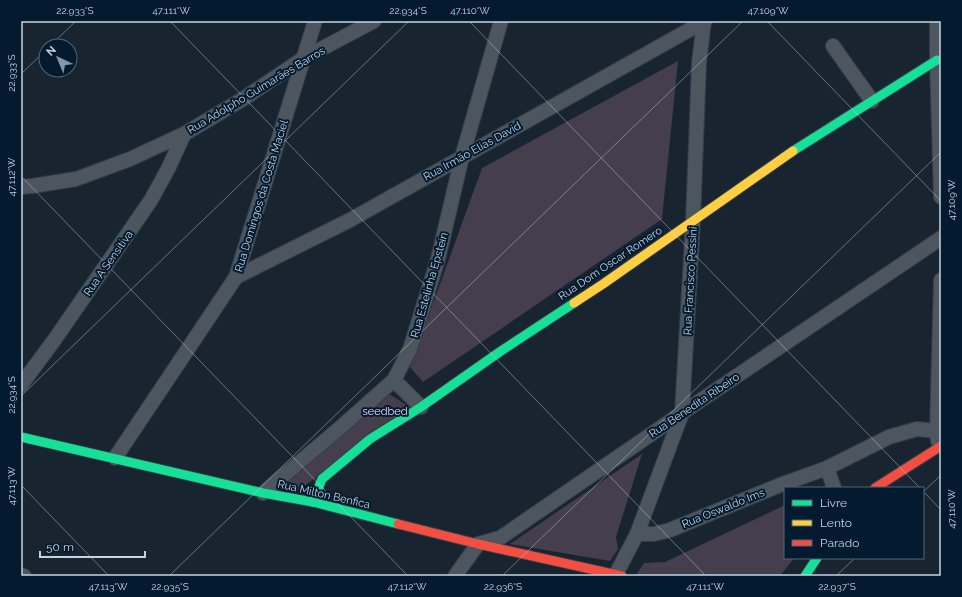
<svg xmlns="http://www.w3.org/2000/svg" width="962" height="597" font-family="Raleway,sans-serif">
<style>
.green{fill:#453e4d}
.lines{fill:none;stroke-linecap:round;stroke-linejoin:round}
.street-casing{stroke:#343e48;stroke-width:16}
.fast-casing{stroke:#343e48;stroke-width:11}
.slow-casing{stroke:#343e48;stroke-width:11}
.jam-casing{stroke:#343e48;stroke-width:11}
.street{stroke:#4d565f;stroke-width:14}
.fast{stroke:#16e098;stroke-width:9}
.slow{stroke:#ffcf43;stroke-width:9}
.jam{stroke:#f24e42;stroke-width:9}
.ticks{fill:none;stroke:#c5d4e2;stroke-width:1;stroke-opacity:0.45}
.labels{text-anchor:middle;stroke-width:4;stroke-linejoin:round;paint-order:stroke}
.street-label{font-size:11px;fill:#c5d4e2;stroke:#041b2f}
.park-label{font-size:11px;fill:#efd6fb;stroke:#041b2f}
.neatline{fill:none;stroke:#c5d4e2;stroke-width:1.5}
.ticks-label{font-size:10px;text-anchor:middle;fill:#c5d4e2}
</style>
<rect width="100%" height="100%" fill="#182430"/>
<g class="green">
<polygon points="678,61 662,219 423,382 410,367 482,168"/>
<polygon points="386,392 411,408 292,495 278,484"/>
<polygon points="642,454 616,537 618,549 610,561 510,544"/>
<polygon points="785,505 785,558 794,558 780,576 641,576 636,575 644,563 665,562"/>
</g>
<g class="lines">
<g class="street-casing">
<g id="street">
<polyline points="937,21 937,60 941,197"/>
<polyline points="833,46 872,101"/>
<polyline points="21,187 32,186 76,179 130,159 184,134 243,99 304,58 374,21"/>
<polyline points="236,277 350,220 705,21"/>
<polyline points="394,380 421,407"/>
<polyline points="21,385 55,339 151,200 169,167 184,134"/>
<polyline points="938,441 937,431 941,280"/>
<polyline points="115,458 236,277 315,21"/>
<polyline points="827,468 834,488"/>
<polyline points="263,493 341,427 394,380 410,349 438,259 462,157 501,21"/>
<polyline points="637,534 654,534 670,530 780,485 827,468 889,437 917,429 937,431 941,433"/>
<polyline points="21,575 24,576"/>
<polyline points="455,576 478,544 500,538 682,413 941,238"/>
<polyline points="615,576 637,534 682,413 693,221 699,63 704,21"/>
</g>
</g>
<g class="fast-casing">
<g id="fast">
<polyline points="793,151 937,60"/>
<polyline points="21,437 263,493 313,502 398,524"/>
<polyline points="313,502 322,479 370,439 421,407 501,351 574,303"/>
<polyline points="805,576 817,558"/>
</g>
</g>
<g class="slow-casing">
<polyline id="slow" points="574,303 603,284 793,151"/>
</g>
<g class="jam-casing">
<g id="jam">
<polyline points="875,488 941,446"/>
<polyline points="398,524 478,544 622,576"/>
</g>
</g>
<use href="#street" class="street"/>
<use href="#fast" class="fast"/>
<use href="#slow" class="slow"/>
<use href="#jam" class="jam"/>
</g>
<path class="ticks" d="M 170,21 L 706,576M 469,21 L 920,488M 767,21 L 941,201M 50,46 L 76,21M 21,74 L 46,50M 21,176 L 408,576M 21,396 L 409,21M 21,485 L 109,576M 923,491 L 941,510M 923,492 L 941,475M 169,576 L 743,21M 502,576 L 941,152M 836,576 L 855,558"/>
<g class="labels">
<g class="street-label">
<text transform="translate(256 90) rotate(-31)" y="4">Rua Adolpho Guimarães Barros</text>
<text transform="translate(472 151) rotate(-29)" y="4">Rua Irmão Elias David</text>
<text transform="translate(261 196) rotate(-73)" y="4">Rua Domingos da Costa Maciel</text>
<text transform="translate(108 263) rotate(-55)" y="4">Rua A Sensitiva</text>
<text transform="translate(610 263) rotate(-34)" y="4">Rua Dom Oscar Romero</text>
<text transform="translate(690 281) rotate(-87)" y="4">Rua Francisco Pessini</text>
<text transform="translate(429 285) rotate(-74)" y="4">Rua Estelinha Epstein</text>
<text transform="translate(694 405) rotate(-34)" y="4">Rua Benedita Ribeiro</text>
<text transform="translate(324 494) rotate(13)" y="4">Rua Milton Benfica</text>
<text transform="translate(723 508) rotate(-22)" y="4">Rua Oswaldo Ims</text>
</g>
<g class="park-label">
<text x="385" y="415">seedbed</text>
</g>
</g>
<rect width="962" height="597" fill="none" stroke="#041b2f" stroke-width="44"/>
<rect x="784" y="487" width="140" height="72" fill="#041b2f" stroke="#516577"/>
<rect x="792" y="500" width="20" height="6" fill="#16e098" stroke="#516577"/>
<text x="820" y="507" font-size="12" fill="#c5d4e2">Livre</text>
<rect x="792" y="520" width="20" height="6" fill="#ffcf43" stroke="#516577"/>
<text x="820" y="527" font-size="12" fill="#c5d4e2">Lento</text>
<rect x="792" y="540" width="20" height="6" fill="#f24e42" stroke="#516577"/>
<text x="820" y="547" font-size="12" fill="#c5d4e2">Parado</text>
<g transform="translate(58 58) rotate(316)"><circle r="19" fill="#041b2f" stroke="#516577"/>
<path d="M0-3L7 15L0 10L-7 15Z" fill="#8896a4"/>
<text y="-6" font-size="11" font-weight="bold" text-anchor="middle" fill="#c5d4e2">N</text>
</g>
<path d="M40 551v6h105v-6" fill="none" stroke="#c5d4e2" stroke-width="2"/>
<text x="46" y="551" font-size="12" fill="#c5d4e2" stroke="#041b2f" stroke-width="3" paint-order="stroke">50 m</text>
<rect x="22" y="22" width="918" height="553" class="neatline"/>
<g class="ticks-label">
<text x="75" y="14">22.933°S</text>
<text x="171" y="14">47.111°W</text>
<text x="408" y="14">22.934°S</text>
<text x="470" y="14">47.110°W</text>
<text x="768" y="14">47.109°W</text>
<text transform="translate(11 73) rotate(-90)" y="4">22.933°S</text>
<text transform="translate(11 177) rotate(-90)" y="4">47.112°W</text>
<text transform="translate(951 200) rotate(-90)" y="4">47.109°W</text>
<text transform="translate(11 395) rotate(-90)" y="4">22.934°S</text>
<text transform="translate(11 486) rotate(-90)" y="4">47.113°W</text>
<text transform="translate(951 509) rotate(-90)" y="4">47.110°W</text>
<text x="108" y="590">47.113°W</text>
<text x="170" y="590">22.935°S</text>
<text x="407" y="590">47.112°W</text>
<text x="503" y="590">22.936°S</text>
<text x="705" y="590">47.111°W</text>
<text x="837" y="590">22.937°S</text>
</g>
</svg>
